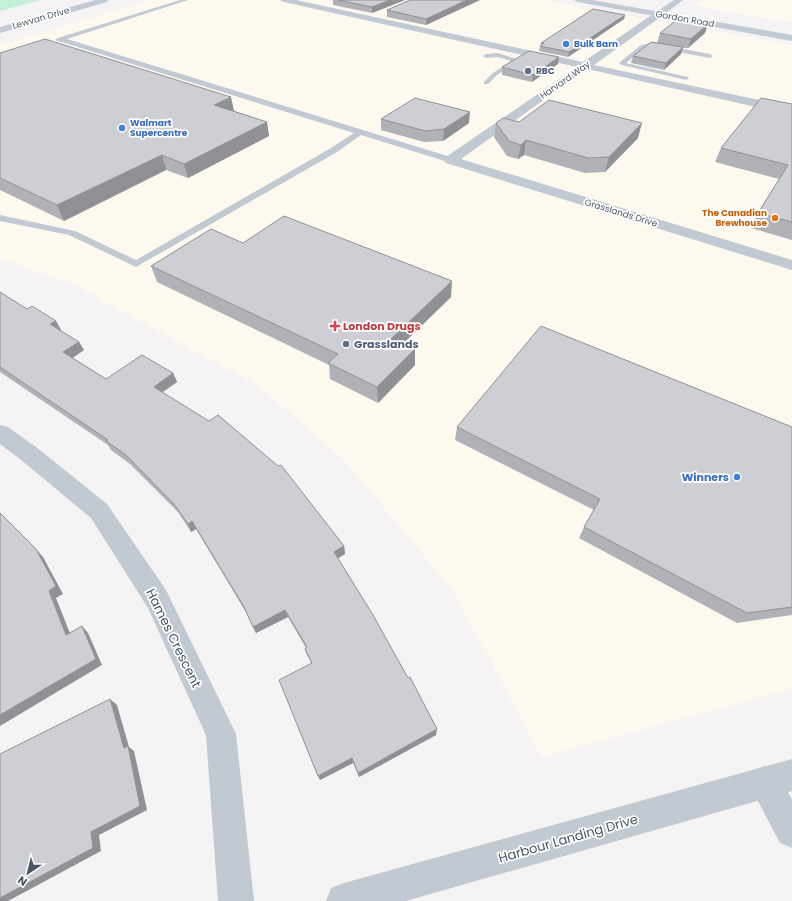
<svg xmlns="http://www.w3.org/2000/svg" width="792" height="901" font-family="Poppins,sans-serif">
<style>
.commercial{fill:#fdf9ef}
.green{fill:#c3f1d5}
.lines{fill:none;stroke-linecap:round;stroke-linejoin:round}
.service{fill:#c1cad2;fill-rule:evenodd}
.minor{fill:#c1cad2;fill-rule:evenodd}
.tertiary{fill:#c1cad2;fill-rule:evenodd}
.secondary{fill:#c1cbd6;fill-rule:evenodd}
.wall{fill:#b0b2b7}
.shaded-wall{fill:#909195}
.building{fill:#cdcfd5;stroke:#909195}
.shop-dot{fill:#3f7fe0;stroke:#fff;stroke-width:1.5}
.service-dot{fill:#5c6f8a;stroke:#fff;stroke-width:1.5}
.food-dot{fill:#e8710a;stroke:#fff;stroke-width:1.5}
.health-dot{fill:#e0444e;stroke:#fff;stroke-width:1.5}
.labels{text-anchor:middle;stroke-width:3.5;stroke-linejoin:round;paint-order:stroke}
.far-street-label{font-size:9px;fill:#4a5661;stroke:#fff}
.far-shop-label{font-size:9px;font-weight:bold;fill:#366cbe;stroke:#fff;text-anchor:start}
.far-service-label{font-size:9px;font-weight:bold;fill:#4e5e75;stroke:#fff;text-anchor:start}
.far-food-label{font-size:9px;font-weight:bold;fill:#c56008;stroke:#fff;text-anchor:end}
.health-label{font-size:11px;font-weight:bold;fill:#be3a42;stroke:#fff;text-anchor:start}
.service-label{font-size:11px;font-weight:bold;fill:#4e5e75;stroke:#fff;text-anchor:start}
.shop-label{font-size:11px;font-weight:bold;fill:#366cbe;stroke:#fff;text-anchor:end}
.near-street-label{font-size:13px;fill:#4a5661;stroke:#fff}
</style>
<rect width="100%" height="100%" fill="#f5f3f3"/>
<g class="commercial">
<polygon points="150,0 545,0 792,45 792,689 541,757 453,591 344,460 257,385 76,286 0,258 0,45"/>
<polygon points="702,0 792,0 792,23 694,6"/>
</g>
<polygon class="green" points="0,0 41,0 0,11"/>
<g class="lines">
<g class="service">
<polygon points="180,0 188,0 67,39 454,158 455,160 454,162 448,162 361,135 337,152 136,267 69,235 0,221 0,215 75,231 136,260 331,148 354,133 55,40 58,38"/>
<polygon points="651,43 710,54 713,56 710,58 651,47 645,48 626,63 688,77 689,78 686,80 622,65 619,63 641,45"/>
<polygon points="498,53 519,60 497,75 488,84 484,84 484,82 493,73 511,61 498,57 486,58 483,56 486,54"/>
</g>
<g class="minor">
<polygon points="280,0 296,0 583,62 656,12 662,12 663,14 662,16 594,65 792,107 792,115 587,69 461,159 792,260 792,270 446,163 444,160 446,157 577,67 284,2"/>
<polygon points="0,425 8,427 36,447 107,504 166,590 236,734 254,901 218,901 206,735 148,608 91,518 20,459 0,444"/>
<polygon points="764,766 775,771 792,799 792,848 780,843 748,782 753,771"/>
</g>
<g class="tertiary">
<polygon points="674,0 683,0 662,16 656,16 655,14 656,12"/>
<polygon points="792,759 792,791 406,901 326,901 331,888 344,883"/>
</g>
<g class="secondary">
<polygon points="95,0 108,0 107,2 0,33 0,27"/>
<polygon points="574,0 592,0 792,35 792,41 578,2"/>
</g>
</g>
<g class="wall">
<polygon points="333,0 405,0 372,13 333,5"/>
<polygon points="480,0 426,25 387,17 387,10"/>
<polygon points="625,15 624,19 568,57 539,51 541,43"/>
<polygon points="708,24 705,33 688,48 683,48 681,54 664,70 631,63 633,56 675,46 657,43 660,33"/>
<polygon points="0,53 234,111 267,122 269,136 188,178 166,170 64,221 0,190"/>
<polygon points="558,64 532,82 502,75 502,67"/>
<polygon points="792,104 792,240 751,228 758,213 779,179 715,162 721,148"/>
<polygon points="381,119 469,123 443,141 424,142 381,130"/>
<polygon points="519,122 638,138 605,172 585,173 524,155 518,159 507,156 494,137 496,123"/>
<polygon points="151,266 451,297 403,344 415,365 378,403 330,379 329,365 157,282"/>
<polygon points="0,292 27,309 56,321 61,330 60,330 79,342 84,350 72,358 106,379 173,373 177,382 163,392 344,546 345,554 338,558 436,735 359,777 353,763 320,780 311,663 307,655 305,649 306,648 288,617 256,633 247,614 196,529 191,532 178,512 130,464 111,450 108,445 0,372"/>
<polygon points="457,427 792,427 792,615 737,623 579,538 584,527 594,510 455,440"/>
</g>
<g class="shaded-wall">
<polygon points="390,0 405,0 372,13 372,7"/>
<polygon points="467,0 480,0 426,25 426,19"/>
<polygon points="625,15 624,19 568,57 569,52"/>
<polygon points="708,24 705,33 688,48 691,39"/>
<polygon points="683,47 681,54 664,70 666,63"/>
<polygon points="559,57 558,64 532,82 533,75"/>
<polygon points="231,97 234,111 217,119 214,105"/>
<polygon points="470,112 469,123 443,141 444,129"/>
<polygon points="267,122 269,136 188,178 184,164"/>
<polygon points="642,123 638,138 605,172 609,157"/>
<polygon points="526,140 524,155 518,159 521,145"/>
<polygon points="162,155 166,170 64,221 57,205"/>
<polygon points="452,281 451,297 391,355 391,339"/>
<polygon points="56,321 61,330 55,333 50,324"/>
<polygon points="79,342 84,350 68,361 63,352"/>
<polygon points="415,349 415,365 378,403 377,387"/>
<polygon points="173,373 177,382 158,395 154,387"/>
<polygon points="192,521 196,529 191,532 188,524"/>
<polygon points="344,546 345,554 335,560 334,552"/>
<polygon points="36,549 43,557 63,594 56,598 73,641 66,635 49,591"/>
<polygon points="285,610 288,617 256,633 253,627"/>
<polygon points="82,626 88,633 102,665 0,726 0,715"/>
<polygon points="110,699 117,705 129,747 134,751 147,810 99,835 101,851 8,901 0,901 0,898 91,832 124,748"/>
<polygon points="437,729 436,735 359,777 358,773"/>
<polygon points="352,758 353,763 320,780 318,776"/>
</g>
<g class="building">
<polygon points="338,0 390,0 372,7"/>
<polygon points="410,0 467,0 426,19 387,10"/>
<polygon points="593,9 625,15 569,52 540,46 544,43 541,43"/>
<polygon points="679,18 708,24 691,39 660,33"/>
<polygon points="45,39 231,97 214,105 267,122 184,164 162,155 57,205 0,178 0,53"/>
<polygon points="651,42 683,47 666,63 633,56"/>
<polygon points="529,51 559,57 533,75 502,67"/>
<polygon points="415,98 470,112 444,129 425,131 381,119"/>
<polygon points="761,98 792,104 792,222 758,213 788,165 721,148"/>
<polygon points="549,100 642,123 609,157 588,158 526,140 521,145 509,141 496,123 503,118 519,122"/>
<polygon points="284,216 452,281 391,339 415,349 377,387 328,363 338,354 151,266 211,229 243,243"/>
<polygon points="0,292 27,309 32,306 56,321 50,324 79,342 63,352 106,379 142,355 173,373 154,387 209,421 218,415 278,466 281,465 344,546 334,552 373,615 408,678 410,677 437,729 358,773 352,758 318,776 279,680 312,663 305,649 307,647 285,610 253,627 244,607 192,521 188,524 174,504 126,455 106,441 108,440 0,367"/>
<polygon points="541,326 792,427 792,607 747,613 584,527 600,499 457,427"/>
<polygon points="0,513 36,549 56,586 49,591 66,635 82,626 96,659 0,715"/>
<polygon points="110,699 124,748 128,746 140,806 91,832 93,848 0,898 0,754"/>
</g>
<g class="shop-dot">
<circle cx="566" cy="44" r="4"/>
<circle cx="122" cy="128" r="4"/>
<circle cx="737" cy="477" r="4"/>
</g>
<g class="service-dot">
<circle cx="528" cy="71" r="4"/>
<circle cx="346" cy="344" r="4"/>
</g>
<circle class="food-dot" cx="775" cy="218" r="4"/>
<path class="health-dot" d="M333 320h4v4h4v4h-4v4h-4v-4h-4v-4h4z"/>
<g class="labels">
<g class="far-street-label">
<text transform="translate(41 18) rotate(-16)" y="3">Lewvan Drive</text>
<text transform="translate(685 19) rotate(10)" y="3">Gordon Road</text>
<text transform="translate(565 80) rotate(-35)" y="3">Harvard Way</text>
<text transform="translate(621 213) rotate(17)" y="3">Grasslands Drive</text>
</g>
<g class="far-shop-label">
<text x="574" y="47">Bulk Barn</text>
<text x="130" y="126">Walmart<tspan x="130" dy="10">Supercentre</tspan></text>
</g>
<g class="far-service-label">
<text x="536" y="74">RBC</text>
</g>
<g class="far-food-label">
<text x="767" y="216">The Canadian<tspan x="767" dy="10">Brewhouse</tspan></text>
</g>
<g class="health-label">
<text x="343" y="330">London Drugs</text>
</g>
<g class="service-label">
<text x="354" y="348">Grasslands</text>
</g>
<g class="shop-label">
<text x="729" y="481">Winners</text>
</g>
<g class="near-street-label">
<text transform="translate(174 638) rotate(64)" y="5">Hames Crescent</text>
<text transform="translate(568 838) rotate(-16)" y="5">Harbour Landing Drive</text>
</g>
</g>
<g transform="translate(28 873) rotate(215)" stroke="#ffffff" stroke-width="3" paint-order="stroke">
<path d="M0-3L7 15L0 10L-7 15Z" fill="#4a5661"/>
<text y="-6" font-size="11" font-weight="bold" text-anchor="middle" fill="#4a5661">N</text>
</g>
</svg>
